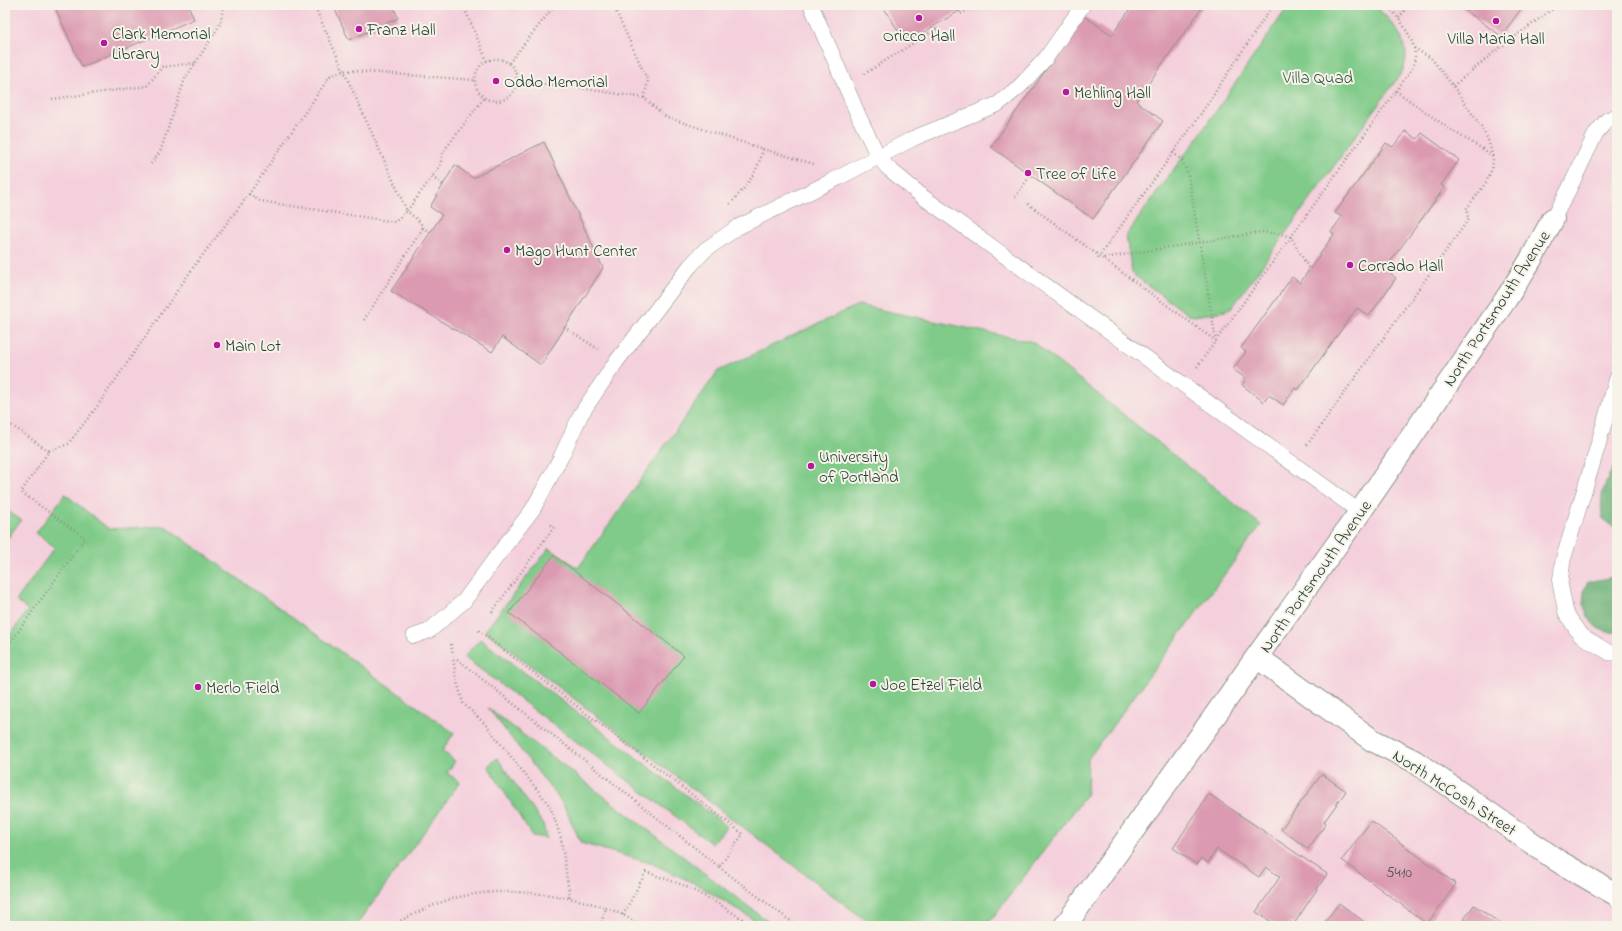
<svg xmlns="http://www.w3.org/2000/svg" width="1622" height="931" font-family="'Indie Flower',sans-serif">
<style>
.built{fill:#f4cfdc}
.green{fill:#80cb89;stroke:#50845e}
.forest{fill:#68af75;stroke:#447654}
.building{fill:#db9ab1}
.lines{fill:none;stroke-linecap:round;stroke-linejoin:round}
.service-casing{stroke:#8a9284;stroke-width:16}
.minor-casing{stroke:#8a9284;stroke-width:24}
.path{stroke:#8a9284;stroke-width:2.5;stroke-dasharray:1 3;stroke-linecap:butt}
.service{stroke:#fff;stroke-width:15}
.minor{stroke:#fff;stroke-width:22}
.poi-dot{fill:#b5179e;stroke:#f7f3e8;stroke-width:1.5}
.labels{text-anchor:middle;stroke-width:4;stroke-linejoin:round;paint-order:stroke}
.number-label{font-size:15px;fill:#4e5453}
.poi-label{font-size:17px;fill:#1f3d34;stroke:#f7f3e8;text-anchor:start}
.park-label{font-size:17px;fill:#325945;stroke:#f7f3e8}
.street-label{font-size:17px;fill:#1f3d34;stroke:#f7f3e8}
</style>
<rect width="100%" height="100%" fill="#f7f3e8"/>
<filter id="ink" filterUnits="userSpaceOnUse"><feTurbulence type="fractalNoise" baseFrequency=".025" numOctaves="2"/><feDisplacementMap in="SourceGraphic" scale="8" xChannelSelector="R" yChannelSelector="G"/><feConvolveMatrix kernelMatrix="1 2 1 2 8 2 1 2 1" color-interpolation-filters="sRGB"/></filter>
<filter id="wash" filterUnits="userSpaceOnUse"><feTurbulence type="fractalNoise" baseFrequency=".012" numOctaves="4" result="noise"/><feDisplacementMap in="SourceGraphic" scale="16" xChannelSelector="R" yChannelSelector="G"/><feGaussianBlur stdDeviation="0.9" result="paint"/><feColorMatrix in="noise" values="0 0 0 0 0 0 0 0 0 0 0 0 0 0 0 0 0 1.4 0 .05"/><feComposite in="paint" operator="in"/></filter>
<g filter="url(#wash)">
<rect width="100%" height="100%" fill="#f5e7d3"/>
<rect class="built" x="5" y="5" width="1612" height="921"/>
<g class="green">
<path d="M 1289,5 L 1374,5 C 1393,22 1415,46 1402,72 L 1233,306 L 1225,311 L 1194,316 L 1189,315 L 1135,276 L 1132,273 L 1126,236 L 1166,179 L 1194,143 Z"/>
<polygon points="858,305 1033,342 1261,525 1088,759 1087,794 988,924 972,926 873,926 485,631 549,548 578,568 718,371"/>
<polygon points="65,494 109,529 165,526 454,733 442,751 455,761 447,773 460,782 356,926 5,926 5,642 28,610 16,601 55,547 36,533"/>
<polygon points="5,509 21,520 5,542"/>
<polygon points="480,639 727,826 712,844 464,657"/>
<polygon points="488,708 774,926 764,926 698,885 653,864 581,843 563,804"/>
<polygon points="497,758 543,824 546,838 532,836 488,766"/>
</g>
<g class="forest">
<path d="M 1617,461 L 1617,528 L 1603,520 C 1598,495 1605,482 1617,461 Z"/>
<path d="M 1613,577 L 1617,578 L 1617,632 C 1591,637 1575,602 1588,582 Z"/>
</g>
<g id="blocks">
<g class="building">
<polygon points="54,5 188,5 194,19 82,67"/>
<polygon points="333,5 393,5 398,18 349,40"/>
<polygon points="882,5 969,5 906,43"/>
<polygon points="1133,5 1204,5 1136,101 1163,121 1093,219 991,147 1084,16 1112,35"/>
<polygon points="1458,5 1524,5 1501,36"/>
<polygon points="1405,131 1417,139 1422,133 1459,160 1441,185 1445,187 1385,269 1396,278 1369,316 1357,308 1298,390 1295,388 1283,405 1269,395 1264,402 1242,385 1246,379 1233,369 1246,352 1241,348 1292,277 1300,283 1334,234 1331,232 1342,217 1335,213 1386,143 1393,147"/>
<polygon points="544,142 603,268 541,365 502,337 492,352 391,291 442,215 430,207 455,165 473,178"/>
<polygon points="554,555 684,656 639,713 509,613"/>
<polygon points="1322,774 1346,791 1324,822 1326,824 1308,849 1281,829"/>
<polygon points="1209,794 1327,874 1294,924 1290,922 1287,926 1278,926 1256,912 1280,877 1266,867 1259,877 1217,849 1208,863 1201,858 1197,865 1173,848"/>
<polygon points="1371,821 1456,884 1427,924 1342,860"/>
<polygon points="1339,903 1370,926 1322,926"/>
<polygon points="1474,905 1504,926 1459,926"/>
</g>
</g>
</g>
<g filter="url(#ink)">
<use href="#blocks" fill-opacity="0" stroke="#8a9284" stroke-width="1"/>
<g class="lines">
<g class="service-casing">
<g id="service">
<polyline points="811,5 859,117 878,156 887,167 923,197 1360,512"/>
<polyline points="1553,219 1568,191 1596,133 1607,120 1617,116"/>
<polyline points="1617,378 1596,452 1563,560 1560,583 1566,613 1580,635 1610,653 1617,653"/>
<polyline points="414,636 429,631 464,601 497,556 533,509 561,457 581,414 616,362 690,266 705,250 738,227 838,178 914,138 998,104 1020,86 1046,58 1083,5"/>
</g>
</g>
<g class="minor-casing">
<g id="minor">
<polyline points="1257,657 1372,740 1414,761 1558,861 1617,895"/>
<polyline points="1065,926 1360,512 1508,296 1530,261 1553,219"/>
</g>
</g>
<g class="path">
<polyline points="463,5 487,61"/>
<polyline points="613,5 648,81 644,98"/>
<polyline points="959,11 960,14 978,5"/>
<polyline points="1399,18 1408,5"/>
<polyline points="1414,48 1431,58 1453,86 1482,128 1488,140 1493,157"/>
<circle cx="496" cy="80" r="21"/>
<polyline points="509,63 555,5"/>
<polyline points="864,74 936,29 934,26"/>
<polyline points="516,82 567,86 644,98 666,117 763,149 814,164"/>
<polyline points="1453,86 1498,49 1558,5"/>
<polyline points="52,99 147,86 162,67 195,63"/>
<polyline points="1173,152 1182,161 1188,174 1216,340"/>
<polyline points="151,164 160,152 162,146 185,79 215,33 220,24 224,5"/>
<polyline points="432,177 443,185"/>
<polyline points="249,194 260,201 395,222 407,211 314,5"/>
<polyline points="1015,197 1031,175"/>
<path d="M 730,204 C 746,187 758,172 763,149"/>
<polyline points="1028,204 1216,341"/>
<polyline points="430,232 423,228 420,222 407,211 440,166 443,152 484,98"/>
<polyline points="1098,258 1198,118 1273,5"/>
<polyline points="1104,258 1262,232 1280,234 1291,237 1309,269"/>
<polyline points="364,320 423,228"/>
<polyline points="564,327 598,349"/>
<path d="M 1197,367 L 1412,69 C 1413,65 1415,61 1415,57 C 1416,41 1398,15 1386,5"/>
<polyline points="5,421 49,451 21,492 85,538 5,650"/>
<path d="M 1307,445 L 1468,220 L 1467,208 C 1478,193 1494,177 1493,157 L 1486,151 L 1451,130 L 1396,91"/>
<polyline points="49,451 68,444 96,408 195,265 249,194 330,76 343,71 353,71 474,80"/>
<polyline points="492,612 554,527 550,524"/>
<polyline points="451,644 456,678 463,703 486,725 550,806 561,838 570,899"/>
<polyline points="457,659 719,867 743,834 478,630"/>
<polyline points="719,867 797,926"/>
<polyline points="623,915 646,872 683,885 719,904 753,926"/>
<path d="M 390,926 C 414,914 438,901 464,896 C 508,886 582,895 623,915 C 629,918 635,922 641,926"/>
<polyline points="600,926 606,908"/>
</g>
<use href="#service" class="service"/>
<use href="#minor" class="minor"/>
</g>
</g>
<g class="poi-dot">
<circle cx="919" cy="18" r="4"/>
<circle cx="1496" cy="21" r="4"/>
<circle cx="359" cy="29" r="4"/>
<circle cx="104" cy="43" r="4"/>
<circle cx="496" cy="81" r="4"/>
<circle cx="1066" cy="92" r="4"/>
<circle cx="1028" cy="173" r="4"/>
<circle cx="507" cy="250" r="4"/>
<circle cx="1350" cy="265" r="4"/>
<circle cx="217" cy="345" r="4"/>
<circle cx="811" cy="466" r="4"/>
<circle cx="873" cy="684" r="4"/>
<circle cx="198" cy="687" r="4"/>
</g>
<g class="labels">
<g class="number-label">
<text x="1399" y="877">5410</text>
</g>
<g class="poi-label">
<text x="367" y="35">Franz Hall</text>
<text x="112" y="39">Clark Memorial<tspan x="112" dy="20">Library</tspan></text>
<text x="919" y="41" text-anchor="middle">Oricco Hall</text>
<text x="1496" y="44" text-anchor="middle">Villa Maria Hall</text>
<text x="504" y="87">Oddo Memorial</text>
<text x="1074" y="98">Mehling Hall</text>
<text x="1036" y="179">Tree of Life</text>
<text x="515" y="256">Mago Hunt Center</text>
<text x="1358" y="271">Corrado Hall</text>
<text x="225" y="351">Main Lot</text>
<text x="819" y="462">University<tspan x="819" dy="20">of Portland</tspan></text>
<text x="881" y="690">Joe Etzel Field</text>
<text x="206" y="693">Merlo Field</text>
</g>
<g class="park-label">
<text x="1318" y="83">Villa Quad</text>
</g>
<g class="street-label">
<text transform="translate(1496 308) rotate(-57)" y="6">North Portsmouth Avenue</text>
<text transform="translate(1315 576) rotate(-55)" y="6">North Portsmouth Avenue</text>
<text transform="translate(1455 792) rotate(33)" y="6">North McCosh Street</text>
</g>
</g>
<rect width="1622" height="931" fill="none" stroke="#f7f3e8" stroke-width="20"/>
</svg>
